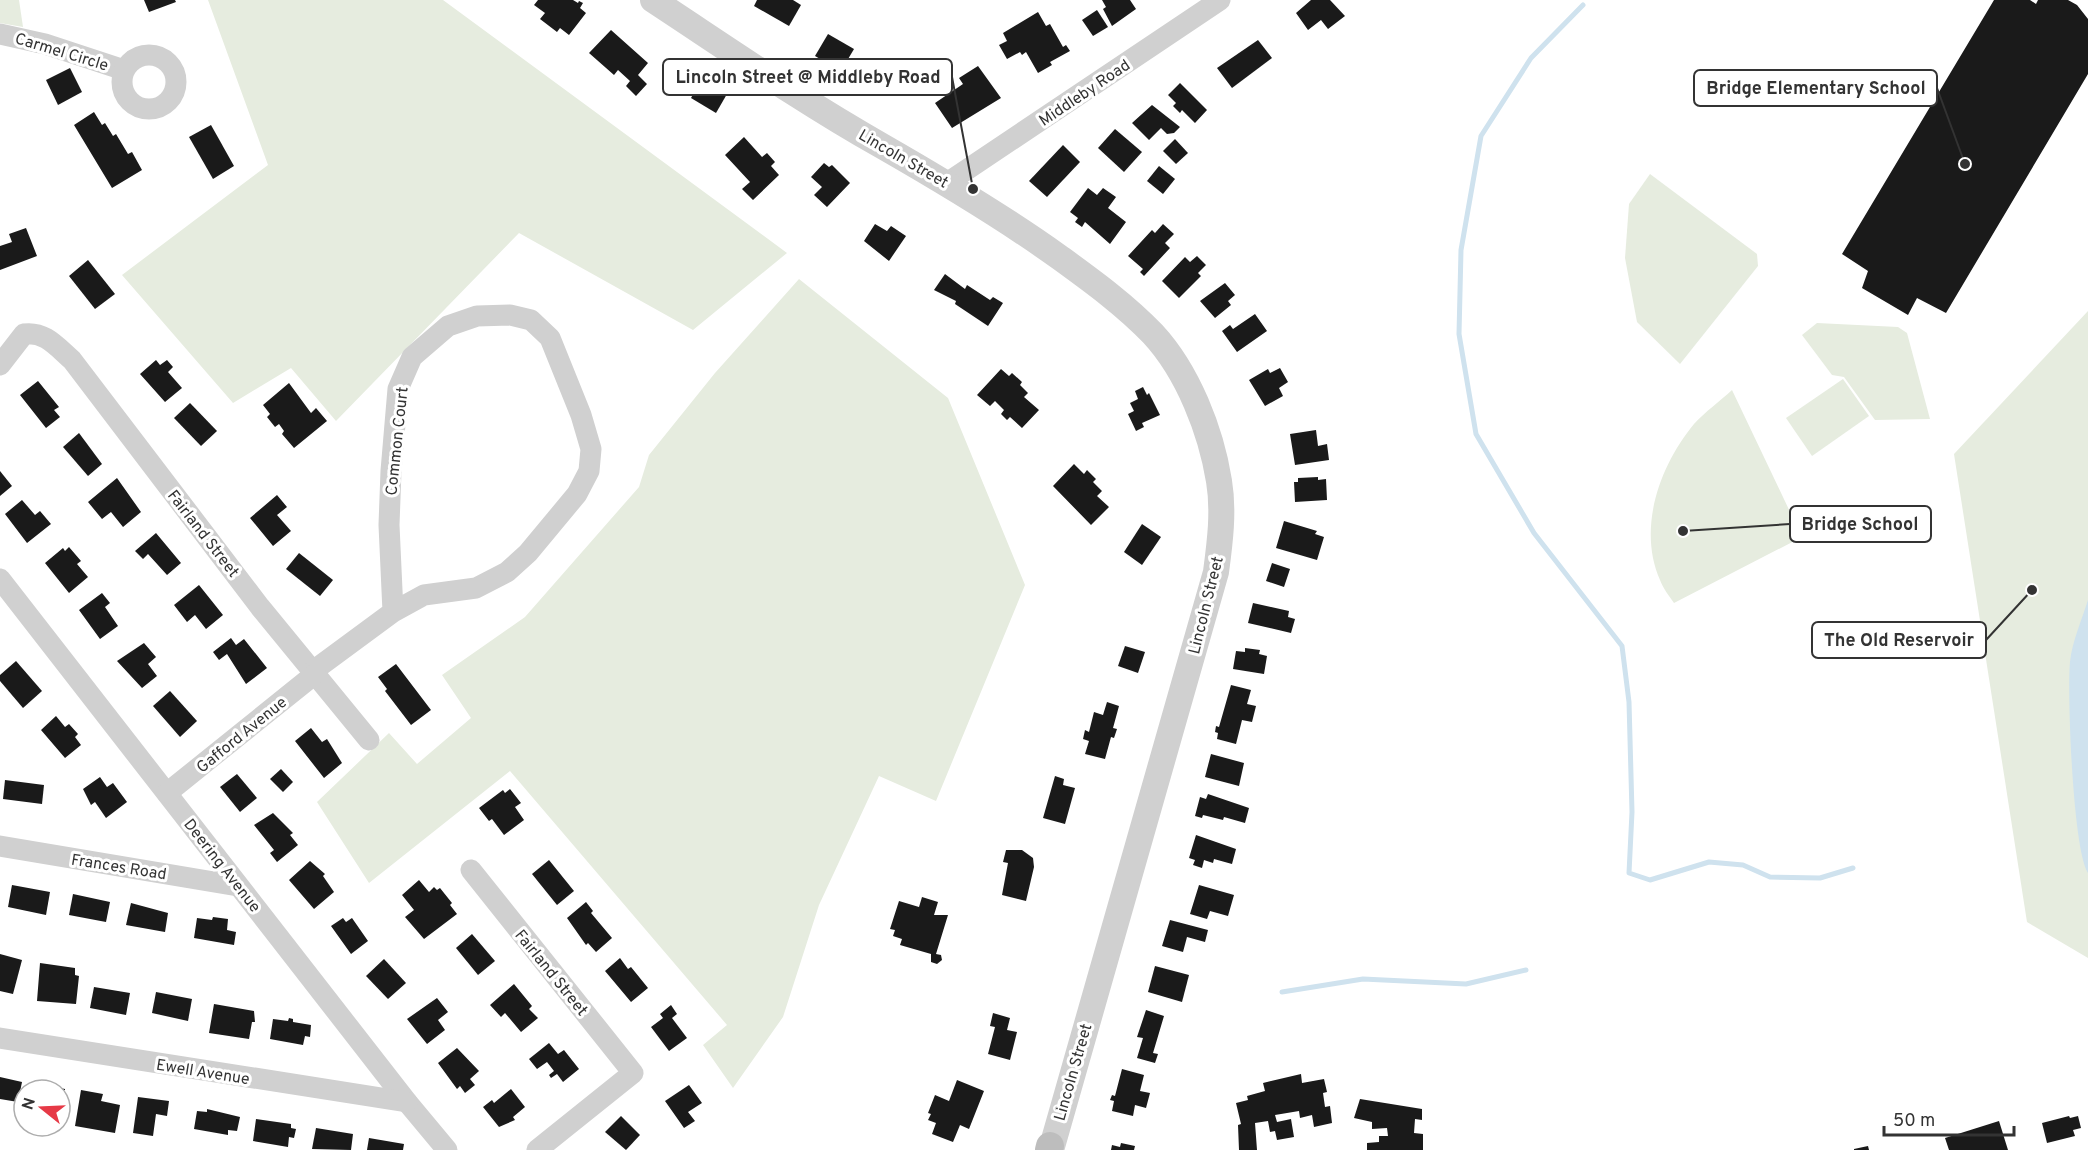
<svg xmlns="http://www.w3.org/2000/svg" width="2088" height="1150" font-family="Overpass,sans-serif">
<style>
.green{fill:#e6ecdf}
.water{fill:#cfe2ee}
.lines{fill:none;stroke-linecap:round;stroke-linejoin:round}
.stream{stroke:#cfe2ee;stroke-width:5}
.building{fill:#1a1a1a}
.minor{stroke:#d0d0d0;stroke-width:21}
.tertiary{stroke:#d0d0d0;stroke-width:26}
.secondary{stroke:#bdbdbd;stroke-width:28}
.labels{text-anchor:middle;stroke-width:6;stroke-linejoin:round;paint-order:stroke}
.street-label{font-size:16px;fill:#333;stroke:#fff}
.leader{fill:none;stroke:#333;stroke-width:2}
.callout-dot{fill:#333;stroke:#fff;stroke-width:2}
.callout{fill:#fff;stroke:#333;stroke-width:2}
.callout-label{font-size:18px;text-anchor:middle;font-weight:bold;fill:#333}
</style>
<rect width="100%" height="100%" fill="#fff"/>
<g class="green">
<polygon points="0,0 19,0 23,27 0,23"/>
<polygon points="208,0 443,0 787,253 693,330 519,233 336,421 291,368 233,403 122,275 268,165"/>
<polygon points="1650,174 1757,254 1758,266 1680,364 1637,322 1625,258 1629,204"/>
<polygon points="799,279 948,398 1025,585 936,801 879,776 819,905 783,1017 733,1088 703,1045 727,1025 510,771 369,883 317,802 389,733 417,764 471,718 442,675 525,617 639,487 649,455 715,373"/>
<polygon points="2088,311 2088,958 2027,922 1954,454"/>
<polygon points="1817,323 1898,327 1907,333 1930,419 1875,420 1844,377 1832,375 1802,335"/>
<polygon points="1843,379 1869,416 1812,456 1786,418"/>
<path d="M 1732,390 L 1802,537 L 1674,603 C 1669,596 1663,588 1660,580 C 1637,528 1660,465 1694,424 C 1705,412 1720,401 1732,390 Z"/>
</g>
<path class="water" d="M 2088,600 L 2088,873 C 2073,851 2067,695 2070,662 C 2072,642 2082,619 2088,600 Z"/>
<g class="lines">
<g class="stream">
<polyline points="1583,5 1531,58 1481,136 1461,250 1459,334 1476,434 1534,533 1622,646 1629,702 1632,812 1629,873 1650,880 1709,862 1743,865 1770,877 1820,878 1853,868"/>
<polyline points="1282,992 1363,979 1466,984 1526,970"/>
</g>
</g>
<g class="building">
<polygon points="144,0 175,0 176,2 149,12"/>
<polygon points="538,0 573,0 578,3 579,1 583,3 580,8 586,13 569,35 560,28 557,32 540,19 545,13 534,5"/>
<polygon points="757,0 793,0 801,5 789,26 754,6"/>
<polygon points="1102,0 1130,0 1136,9 1112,26 1103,9 1106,7"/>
<polygon points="1311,0 1330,0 1345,16 1328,29 1321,20 1308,30 1296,13"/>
<polygon points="1994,0 2030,0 2036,4 2038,0 2068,0 2077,5 2088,19 2088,74 1946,313 1917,298 1908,315 1862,288 1868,271 1842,254"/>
<polygon points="1097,10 1108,27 1093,36 1082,20"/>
<polygon points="1038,12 1046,26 1050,24 1063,47 1066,45 1070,51 1050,62 1052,65 1038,73 1026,52 1022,55 1020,52 1007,59 999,45 1007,41 1003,33"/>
<polygon points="611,30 648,63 638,75 647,84 636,96 626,86 630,81 618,70 614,75 589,53"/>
<polygon points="828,34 854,49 841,71 815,56"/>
<polygon points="1258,40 1272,58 1232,88 1217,68"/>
<polygon points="978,66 1001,98 952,128 935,103 963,84 959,78"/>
<polygon points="70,68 82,92 58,105 46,80"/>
<polygon points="702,79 727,94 716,113 691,98"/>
<polygon points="1180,83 1207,110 1195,123 1182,110 1180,113 1173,106 1176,103 1168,95"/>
<polygon points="1152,105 1180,127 1174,133 1167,134 1161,128 1149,140 1132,123"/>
<polygon points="94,112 102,125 105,123 113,136 116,134 128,154 132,152 142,170 112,188 74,125"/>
<polygon points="211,125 234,166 213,179 189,137"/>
<polygon points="1115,129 1142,152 1124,172 1098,148"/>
<polygon points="744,137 762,157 767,153 775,162 771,166 779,175 753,200 742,189 750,182 725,155"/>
<polygon points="1175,139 1188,153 1176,164 1163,151"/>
<polygon points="1063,145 1080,162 1047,197 1029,181"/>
<polygon points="824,163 829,167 832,165 850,183 827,207 814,195 822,187 811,177"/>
<polygon points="1159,166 1175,179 1163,194 1147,181"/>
<polygon points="1088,188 1097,195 1103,188 1116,197 1108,208 1126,222 1110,244 1085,222 1082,227 1075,222 1078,218 1070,212"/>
<polygon points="875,224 887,231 891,226 906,236 889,261 864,241"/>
<polygon points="1163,224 1174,234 1165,243 1170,248 1144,276 1140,272 1143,269 1128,256 1152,230 1155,233"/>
<polygon points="26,228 37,256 0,270 0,246 12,242 9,234"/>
<polygon points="1197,256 1206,265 1198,273 1201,276 1179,298 1162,281 1185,257 1190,262"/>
<polygon points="88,260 115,294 95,309 69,276"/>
<polygon points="945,274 965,289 967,285 990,300 993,297 1003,303 988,326 955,304 956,301 934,290"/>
<polygon points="1225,283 1235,295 1228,301 1231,305 1215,318 1200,301"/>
<polygon points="1255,314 1267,331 1237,352 1222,331 1230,325 1233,329"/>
<polygon points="156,360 160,365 167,360 173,367 168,372 182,388 165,402 140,374"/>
<polygon points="1280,368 1288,382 1279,388 1283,396 1265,406 1249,380 1268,369 1270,373"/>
<polygon points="1001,369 1009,376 1012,373 1022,382 1020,385 1028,393 1024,397 1039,410 1022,428 1010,417 1007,420 1001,414 1004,410 995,401 990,406 977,395"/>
<polygon points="38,381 59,407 54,410 60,417 46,428 20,395"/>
<polygon points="289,383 311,413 316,408 327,421 294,448 282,434 284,431 279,424 275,427 267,417 270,414 263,405"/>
<polygon points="1143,387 1147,395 1149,393 1160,415 1142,423 1144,427 1136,431 1128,414 1134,411 1130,403 1138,399 1135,391"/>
<polygon points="190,403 217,431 201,446 174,418"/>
<polygon points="1316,430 1318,446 1327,444 1329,460 1295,465 1290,434"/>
<polygon points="79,433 102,464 88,476 63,447"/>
<polygon points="1074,464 1084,474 1087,470 1096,479 1093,482 1102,491 1097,496 1109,507 1091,525 1053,486"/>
<polygon points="0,471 12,486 0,496"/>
<polygon points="1318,477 1318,480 1326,479 1327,500 1295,502 1294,482 1298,482 1298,478"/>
<polygon points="117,478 141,512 123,527 111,512 102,519 88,502"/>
<polygon points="277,495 287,507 277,515 291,531 273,546 250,518"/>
<polygon points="22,500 35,515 40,511 51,524 27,543 5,514"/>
<polygon points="1284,521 1317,531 1315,534 1324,537 1317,560 1276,548"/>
<polygon points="1142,524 1161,537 1142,565 1124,552"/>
<polygon points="156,533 181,563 167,575 148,554 143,559 135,551"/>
<polygon points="69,547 81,561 77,564 88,577 69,593 45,563 63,548 65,551"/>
<polygon points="299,553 333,580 320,596 286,569"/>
<polygon points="1272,563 1290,569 1284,587 1266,581"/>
<polygon points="199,585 223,615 206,629 195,615 187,622 174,605"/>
<polygon points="102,593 110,603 105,607 118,626 100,639 79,610"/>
<polygon points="1253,603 1289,611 1288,617 1295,619 1291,633 1248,623"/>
<polygon points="231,638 236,645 244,639 267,668 246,684 227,654 219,660 213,652"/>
<polygon points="144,643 156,657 148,664 157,676 142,688 117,661"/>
<polygon points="1125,646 1145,652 1138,673 1118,666"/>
<polygon points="1245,648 1260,650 1259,654 1267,656 1264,674 1233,669 1236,651 1245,652"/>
<polygon points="16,661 42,691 23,708 0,681 0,675"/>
<polygon points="396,664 431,710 411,725 385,691 387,689 378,677"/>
<polygon points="1231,685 1251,690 1247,704 1256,706 1252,722 1242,720 1236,744 1217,739 1218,733 1215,732 1216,726 1219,727"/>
<polygon points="170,691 197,721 180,737 153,706"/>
<polygon points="1107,702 1119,706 1113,728 1117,729 1114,738 1111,737 1105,759 1085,754 1089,741 1083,739 1085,730 1089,732 1094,712 1103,715"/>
<polygon points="56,716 65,727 69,724 78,734 75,737 81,745 65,758 41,730"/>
<polygon points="311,728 322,742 327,739 342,763 324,778 295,741"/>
<polygon points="1211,754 1244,763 1239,786 1205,777"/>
<polygon points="281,769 293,782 283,792 270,779"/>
<polygon points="237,774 257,798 240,812 220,787"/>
<polygon points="1055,776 1064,779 1063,785 1075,788 1065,824 1043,818"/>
<polygon points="100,777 107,787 113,783 127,802 106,818 95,802 91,805 83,789"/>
<polygon points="5,780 44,785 42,804 3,799"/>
<polygon points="510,789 521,803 515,807 524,820 504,835 492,819 489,821 479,808 503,790 505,793"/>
<polygon points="1208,794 1249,808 1245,823 1224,817 1223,820 1203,815 1202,818 1195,816 1200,797 1206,799"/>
<polygon points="273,813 293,833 290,835 298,845 277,862 270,853 274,850 254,825"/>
<polygon points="1196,835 1236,849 1232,864 1214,859 1213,863 1204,860 1202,868 1193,865 1195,860 1189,858"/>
<polygon points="1006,850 1022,850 1033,858 1034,867 1026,901 1002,895 1008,863 1003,862"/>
<polygon points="549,860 574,891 557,905 532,874"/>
<polygon points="310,861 325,874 323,876 334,892 314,909 289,880"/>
<polygon points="419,880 429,892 434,887 437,890 440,888 452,903 450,905 457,914 424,939 405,917 414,910 402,895"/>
<polygon points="12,885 50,892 46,915 8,907"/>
<polygon points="1199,885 1234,895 1228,916 1210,911 1207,919 1190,914"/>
<polygon points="73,894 110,902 106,922 69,915"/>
<polygon points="922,897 938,902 934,915 948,915 936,954 941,955 942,960 937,964 931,962 931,954 900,945 902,939 893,936 895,930 890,929 899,901 919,907"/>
<polygon points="586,902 593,911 591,913 612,938 596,952 588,943 586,945 567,918"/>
<polygon points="131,903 168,913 165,932 126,925"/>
<polygon points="213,917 228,919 227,930 236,932 234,945 194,938 197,918 212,920"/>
<polygon points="343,918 346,922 352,918 368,941 351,954 331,926"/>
<polygon points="1170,920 1208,930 1205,942 1187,937 1183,952 1162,946"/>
<polygon points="472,934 495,961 478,975 456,948"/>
<polygon points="0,954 22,960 13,994 0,991"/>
<polygon points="620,958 628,969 631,967 648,988 631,1002 605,971"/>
<polygon points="384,959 406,983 388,999 366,976"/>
<polygon points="40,963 75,968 75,975 79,976 76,1004 37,1001"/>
<polygon points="1155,966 1189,975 1182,1002 1148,992"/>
<polygon points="514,984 532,1006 529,1009 538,1018 521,1032 505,1013 501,1017 490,1005"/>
<polygon points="94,987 130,993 126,1015 90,1008"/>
<polygon points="156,992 192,999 188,1021 152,1013"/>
<polygon points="437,998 448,1012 438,1020 445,1030 427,1044 407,1019"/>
<polygon points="214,1004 254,1011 255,1022 252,1022 249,1039 209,1033"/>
<polygon points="671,1005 677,1014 672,1018 687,1038 669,1051 651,1027 663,1018 660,1014"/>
<polygon points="1146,1010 1164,1016 1153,1053 1158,1054 1155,1063 1137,1058 1143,1038 1137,1037"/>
<polygon points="993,1013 1010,1018 1007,1030 1017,1032 1010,1060 988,1054 995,1027 990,1026"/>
<polygon points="289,1018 293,1019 293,1022 311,1025 310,1037 305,1036 303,1045 270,1039 273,1019 288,1021"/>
<polygon points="549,1043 558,1054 564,1050 579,1069 563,1082 557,1074 551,1078 549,1075 554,1071 547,1062 537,1069 529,1059"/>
<polygon points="457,1048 479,1071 470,1079 475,1085 465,1093 460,1086 457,1089 438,1063"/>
<polygon points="1122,1069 1144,1075 1140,1091 1150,1093 1146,1108 1135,1105 1133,1116 1112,1111 1114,1101 1110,1100 1112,1095 1115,1096"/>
<polygon points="1301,1074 1302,1083 1324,1079 1327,1092 1323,1093 1325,1107 1330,1106 1332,1123 1314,1127 1312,1115 1300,1118 1299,1111 1275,1115 1277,1122 1291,1119 1294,1137 1277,1140 1275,1131 1270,1132 1268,1121 1255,1123 1257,1150 1239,1150 1238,1125 1241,1124 1236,1103 1248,1100 1247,1096 1265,1091 1263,1083"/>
<polygon points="0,1077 22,1082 18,1102 0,1099"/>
<polygon points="957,1080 984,1091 969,1129 960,1125 953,1142 932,1134 936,1123 928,1120 931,1114 928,1113 935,1095 949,1101"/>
<polygon points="40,1084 65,1089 65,1090 39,1090"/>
<polygon points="689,1085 702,1103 688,1112 695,1121 684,1128 665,1101"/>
<polygon points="511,1089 525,1107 513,1117 515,1120 499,1127 483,1107 492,1100 494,1103"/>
<polygon points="81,1090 103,1094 101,1101 120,1105 115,1133 75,1126"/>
<polygon points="138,1097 169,1101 167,1116 156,1114 153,1136 133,1133"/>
<polygon points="1360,1099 1422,1109 1422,1120 1415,1119 1414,1133 1423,1134 1423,1150 1367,1150 1367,1143 1379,1142 1379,1136 1388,1136 1387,1128 1372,1129 1372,1122 1354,1118"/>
<polygon points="207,1109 240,1117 237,1131 228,1130 228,1135 194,1129 197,1111 207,1112"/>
<polygon points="621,1116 640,1135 626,1150 605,1132"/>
<polygon points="2069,1116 2070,1118 2078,1116 2081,1128 2073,1130 2075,1136 2047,1143 2042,1123"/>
<polygon points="256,1119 291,1124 291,1128 296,1129 294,1138 289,1137 288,1147 253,1141"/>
<polygon points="1999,1121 2008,1150 1949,1150 1945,1138"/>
<polygon points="316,1128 353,1134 351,1150 312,1149"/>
<polygon points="369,1138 404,1144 403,1150 367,1150"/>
<polygon points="1121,1143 1135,1146 1134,1150 1111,1150 1112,1145 1120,1147"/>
<polygon points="1868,1146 1869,1150 1854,1150 1854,1149"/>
</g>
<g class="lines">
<g class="minor">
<polyline points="0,34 45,44 124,70"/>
<circle cx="149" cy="82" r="27"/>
<polyline points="947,183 1220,0"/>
<path d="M 0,365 L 24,334 C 45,331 57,347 72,360 L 260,607 L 369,740"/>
<polyline points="0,579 407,1102 447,1150"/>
<polyline points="313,671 393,612 424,595 476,588 507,572 528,553 577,494 589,471 591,449 581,415 550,338 531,320 510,315 477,316 448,326 412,357 398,389 391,471 389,525 393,612"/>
<polyline points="167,793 315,674"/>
<polyline points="0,846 238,886"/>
<polyline points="471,870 633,1073 537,1150"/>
<polyline points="0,1038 407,1102"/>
</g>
<path class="tertiary" d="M 653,0 C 729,50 804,102 882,146 C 943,181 1002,216 1059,257 C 1092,281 1124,304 1153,334 C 1188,372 1211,431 1219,481 C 1224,511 1220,542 1216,572 L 1051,1150"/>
<polyline class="secondary" points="1049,1150 1050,1146"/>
</g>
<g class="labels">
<g class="street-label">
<text transform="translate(62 51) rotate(17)" y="6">Carmel Circle</text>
<text transform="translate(1084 92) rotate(-34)" y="6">Middleby Road</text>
<text transform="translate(904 158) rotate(30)" y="6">Lincoln Street</text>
<text transform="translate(396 441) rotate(-84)" y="6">Common Court</text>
<text transform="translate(204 533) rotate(52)" y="6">Fairland Street</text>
<text transform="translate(1205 605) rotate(-76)" y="6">Lincoln Street</text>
<text transform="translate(241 734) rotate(-39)" y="6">Gafford Avenue</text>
<text transform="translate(223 865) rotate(52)" y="6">Deering Avenue</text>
<text transform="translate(119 866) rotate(9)" y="6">Frances Road</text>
<text transform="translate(552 972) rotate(51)" y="6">Fairland Street</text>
<text transform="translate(203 1071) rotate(9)" y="6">Ewell Avenue</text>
<text transform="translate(1072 1072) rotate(-74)" y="6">Lincoln Street</text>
</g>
</g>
<path class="leader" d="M973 189L952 77M1965 164L1937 88M1683 531L1790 524M2032 590L1986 640"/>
<g class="callout-dot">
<circle cx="973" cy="189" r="6"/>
<circle cx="1965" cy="164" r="6"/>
<circle cx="1683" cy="531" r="6"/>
<circle cx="2032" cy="590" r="6"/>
</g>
<g class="callout">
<rect x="663" y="59" width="289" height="36" rx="6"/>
<rect x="1694" y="70" width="243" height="36" rx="6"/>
<rect x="1790" y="506" width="141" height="36" rx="6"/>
<rect x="1812" y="622" width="174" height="36" rx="6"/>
</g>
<g class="callout-label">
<text x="808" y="83">Lincoln Street @ Middleby Road</text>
<text x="1816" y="94">Bridge Elementary School</text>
<text x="1860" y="530">Bridge School</text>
<text x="1899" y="646">The Old Reservoir</text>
</g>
<g transform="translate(42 1108) rotate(288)"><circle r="28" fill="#ffffff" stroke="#adadad" stroke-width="1.5"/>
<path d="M0-4.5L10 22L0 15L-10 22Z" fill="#e63946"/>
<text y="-9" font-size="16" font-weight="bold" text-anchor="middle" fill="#333333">N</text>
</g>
<path d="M1884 1126v9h130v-9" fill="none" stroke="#333333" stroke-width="3"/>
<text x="1893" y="1126" font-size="18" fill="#333333" stroke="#ffffff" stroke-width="4.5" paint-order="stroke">50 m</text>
</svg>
